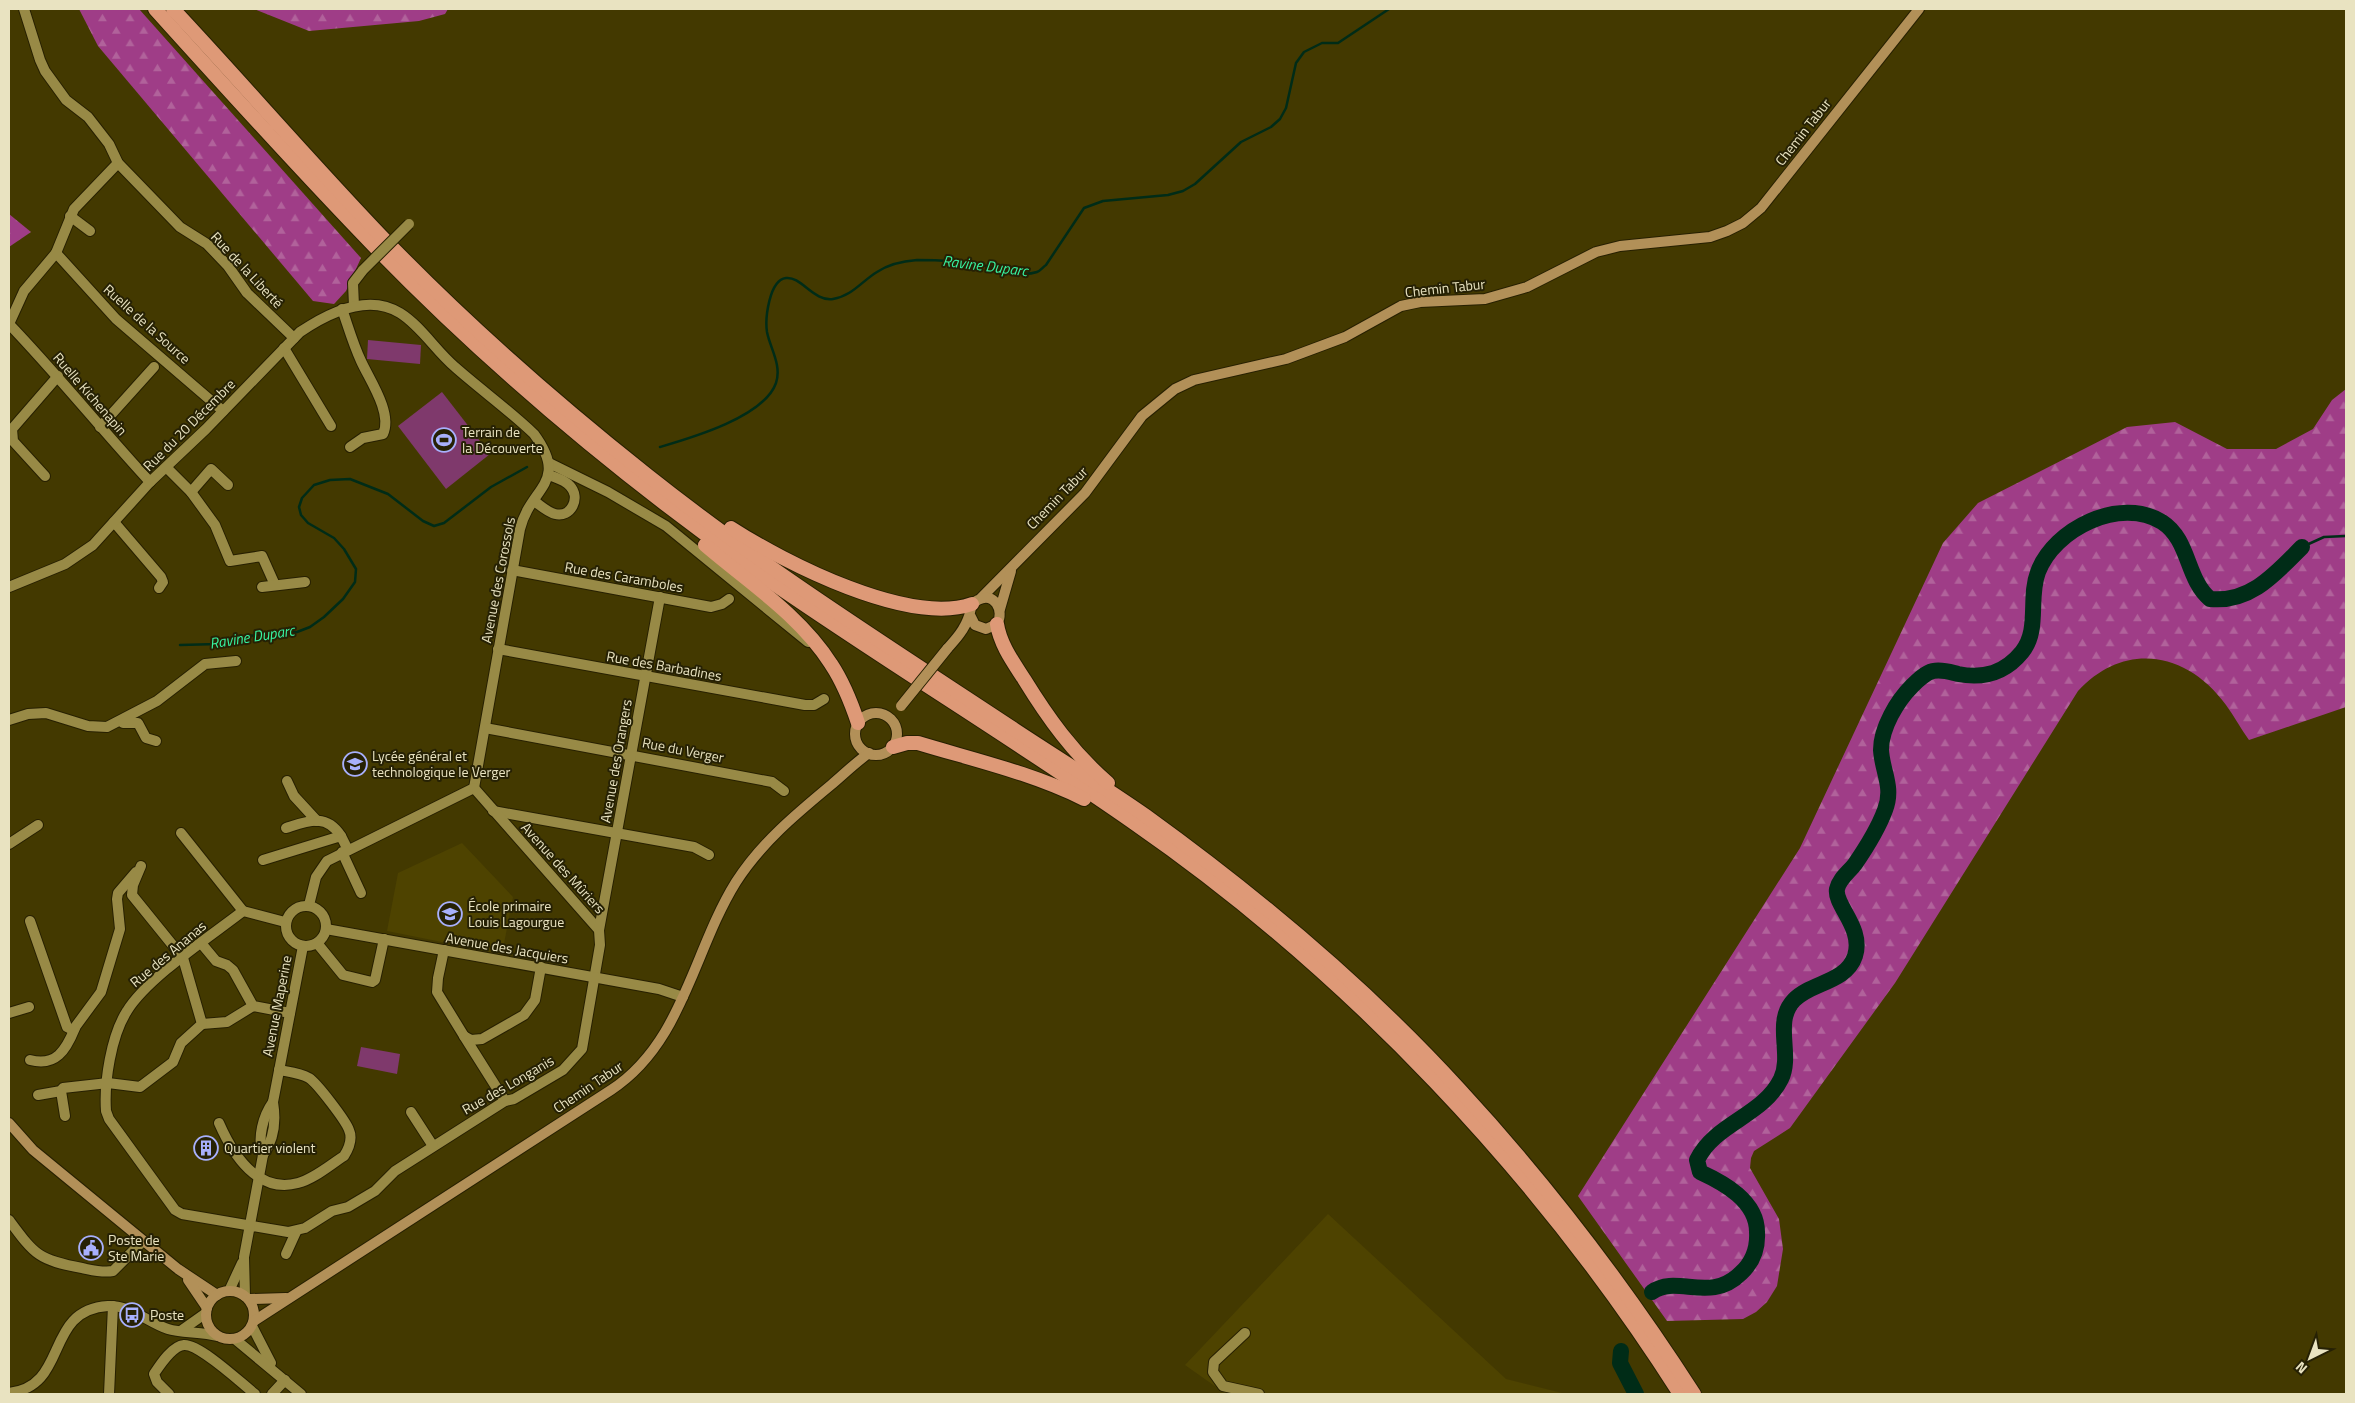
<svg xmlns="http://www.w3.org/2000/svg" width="2355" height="1403" font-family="'Titillium Web',sans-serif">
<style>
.built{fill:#4e4300}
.grass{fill:#7f396c}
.forest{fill:url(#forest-firs)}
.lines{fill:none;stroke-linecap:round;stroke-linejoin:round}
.stream{stroke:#002c17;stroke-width:2.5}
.river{stroke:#002c17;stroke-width:16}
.minor-casing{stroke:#272000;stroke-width:12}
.tertiary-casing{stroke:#272000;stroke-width:12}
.secondary-casing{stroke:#272000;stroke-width:12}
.trunk-casing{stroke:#272000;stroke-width:16}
.minor{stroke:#988a46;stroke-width:10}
.tertiary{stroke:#988a46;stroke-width:10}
.secondary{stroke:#b29058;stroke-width:10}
.trunk{stroke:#de9977;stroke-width:14}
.minor-bridge-casing{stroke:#272000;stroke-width:12;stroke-linecap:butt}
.secondary-bridge-casing{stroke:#272000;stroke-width:12;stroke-linecap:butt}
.minor-bridge{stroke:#988a46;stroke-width:10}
.secondary-bridge{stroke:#b29058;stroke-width:10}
.labels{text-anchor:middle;stroke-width:4;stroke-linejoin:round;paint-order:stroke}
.street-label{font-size:14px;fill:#e9e3c1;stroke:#262104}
.poi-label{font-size:14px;fill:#e9e3c1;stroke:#262104;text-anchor:start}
.water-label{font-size:15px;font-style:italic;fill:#37f5a2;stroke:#262104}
</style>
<defs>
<pattern id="forest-firs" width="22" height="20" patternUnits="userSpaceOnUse" patternTransform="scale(1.25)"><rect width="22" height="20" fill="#9f3d87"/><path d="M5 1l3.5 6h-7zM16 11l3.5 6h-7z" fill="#b1629b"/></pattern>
</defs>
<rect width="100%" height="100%" fill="#433900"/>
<g class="built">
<polygon points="462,843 513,897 502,954 387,931 398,873"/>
<polygon points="1328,1214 1506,1379 1566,1394 1226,1394 1185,1365"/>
</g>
<g class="grass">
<polygon points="368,340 421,345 420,364 367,359"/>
<polygon points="442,392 490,454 446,489 398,426"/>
<polygon points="361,1047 400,1054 397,1074 357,1066"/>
</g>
<g class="forest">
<polygon points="79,9 139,9 361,258 346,291 334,304 313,301 98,46"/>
<polygon points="254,9 448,9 445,14 419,21 309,31"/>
<polygon points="9,214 31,232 9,247"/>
<path d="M 2346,389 L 2346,707 L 2249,740 C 2241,729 2234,716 2226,705 C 2187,651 2124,641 2078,691 L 1895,983 L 1790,1128 L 1754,1151 L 1751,1158 L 1750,1168 L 1779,1219 L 1783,1249 L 1777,1286 L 1767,1302 L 1756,1312 L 1743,1319 L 1667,1321 L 1578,1196 L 1800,848 L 1943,543 L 1978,503 L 2127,427 L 2175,422 L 2227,449 L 2276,449 L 2313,429 L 2332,400 Z"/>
</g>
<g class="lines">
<g class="stream">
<path d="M 660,447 C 691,438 764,417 776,383 C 782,365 770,348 767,332 C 765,319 769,280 786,278 C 801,276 814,302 833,299 C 852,296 862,281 877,272 C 889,264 903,261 917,260 C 938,260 960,261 981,265 C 998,268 1019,278 1037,272 C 1040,271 1043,267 1046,265 L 1084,208 L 1103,201 L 1168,195 L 1183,191 L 1195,184 L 1241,142 L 1271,127 L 1280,119 L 1286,108 L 1296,63 L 1304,52 L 1322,43 L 1338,43 L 1389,9"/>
<polyline points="2302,547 2324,537 2346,536"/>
<polyline points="180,645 218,644 247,636 297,632 310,627 324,617 343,599 355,582 356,569 344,549 334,538 308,523 301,515 299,507 302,498 314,485 330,480 350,479 388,494 423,521 434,526 444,523 491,487 527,467"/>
</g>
<g class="river">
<path d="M 1652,1292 C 1677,1274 1710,1304 1741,1273 C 1753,1262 1758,1249 1757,1232 C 1757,1201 1724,1183 1700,1172 L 1697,1160 C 1715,1123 1763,1116 1781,1079 C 1793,1054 1773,1022 1794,1000 C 1811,982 1846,983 1855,956 C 1864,928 1834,905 1837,889 C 1839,879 1849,872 1855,864 C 1866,848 1878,829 1885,810 C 1894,787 1882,771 1881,750 C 1881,728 1897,701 1912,686 C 1918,680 1925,673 1933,671 C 1942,669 1950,672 1958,674 C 1984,679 2005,673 2022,652 C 2040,630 2028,598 2038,572 C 2054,529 2120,496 2162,522 C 2190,540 2186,579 2210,599 C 2251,603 2276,573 2302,547"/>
<polyline points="1621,1351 1620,1363 1636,1394"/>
</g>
<g class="minor-casing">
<g id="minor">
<polyline points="24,9 40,60 45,71 66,100 88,117 109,144 118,163 180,227 207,244 228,266 247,293 294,338"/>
<polyline points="70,216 90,231"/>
<polyline points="56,253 116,319 223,411"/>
<polyline points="354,306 353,283 363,270"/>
<path d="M 342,309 C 348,326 353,344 361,361 C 369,379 393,413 383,434 L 363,438 L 350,447"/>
<path d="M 9,324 C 58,375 102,430 150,482"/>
<polyline points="9,324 24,291 56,253 74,209 118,163"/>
<polyline points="284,348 331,426"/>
<polyline points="100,427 154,367"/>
<polyline points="549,463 608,492 666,526 808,642"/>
<polyline points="167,468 191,492 215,525 230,561 262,556 275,585"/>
<polyline points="45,476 13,441 12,429 58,376"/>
<polyline points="191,492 211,469 228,485"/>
<path d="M 534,501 C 540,505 547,512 555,514 C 571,518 581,498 570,486 C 565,480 556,478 549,475"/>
<polyline points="114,522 161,577 163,582 159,588"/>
<polyline points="512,570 711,607 722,604 729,599"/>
<path d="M 9,587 L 65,564 L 93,545 L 150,482 L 206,429 L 300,332 C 328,313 368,293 400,313 C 421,326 436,351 455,367 C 481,390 509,410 534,434 C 570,483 530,487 520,529 L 474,788"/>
<polyline points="262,587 305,582"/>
<polyline points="498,649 805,705 814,705 824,699"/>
<polyline points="9,720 28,714 46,713 88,726 107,727 157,701 205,664 236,661"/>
<polyline points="123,723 138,723 146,738 156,741"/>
<polyline points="485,728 772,782 784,791"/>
<polyline points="287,781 294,796 317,821"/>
<polyline points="493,811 694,847 709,855"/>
<path d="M 286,828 C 308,821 326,813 341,836"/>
<polyline points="181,833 243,911 285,922"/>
<polyline points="9,844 38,825"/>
<polyline points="342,852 361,893"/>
<polyline points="263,860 341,836 348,850"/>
<polyline points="309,905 316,877 327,861 474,788"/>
<circle cx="306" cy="926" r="20"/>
<path d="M 243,911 C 211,936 147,978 127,1011 C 111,1036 104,1082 106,1111 L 109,1119 L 175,1210 L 182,1214 L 288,1232 L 305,1228 L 332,1211 L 348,1207 L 375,1191 L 395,1171 L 505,1101 L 514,1099 L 563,1070 L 582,1049 L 600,945 L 599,930 L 474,788"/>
<polyline points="30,921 67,1027 73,1030 101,992 120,929 117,899 118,893 136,872"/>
<polyline points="326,929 659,989 683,997"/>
<polyline points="599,930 660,597"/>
<polyline points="201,943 216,961 227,965 233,970 253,1006 290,1013"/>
<polyline points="317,943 343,975 372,982 375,980 384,939"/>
<polyline points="444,950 438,978 437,992 464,1036 471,1040 482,1039 524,1015 535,1000 541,967"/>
<polyline points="9,1013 29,1007"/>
<polyline points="202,1024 227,1022 253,1006"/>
<polyline points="464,1036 505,1101"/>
<path d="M 30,1060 C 56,1067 66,1050 75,1028"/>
<polyline points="38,1095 61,1091"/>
<polyline points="411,1112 433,1146"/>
<polyline points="65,1116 61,1091 63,1088 108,1083 140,1087 173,1062 181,1043 202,1024 183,958 132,895 133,885 141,866"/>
<path d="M 219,1123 C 233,1155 258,1194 298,1183 C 314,1179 330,1165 344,1156 C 349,1148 353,1139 349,1130 C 346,1121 317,1083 309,1078 C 300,1073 289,1072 279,1070"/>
<path d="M 263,1155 C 257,1138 263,1116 273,1102"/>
<path d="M 9,1220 C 35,1255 38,1260 82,1268 C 92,1270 102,1273 113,1271 L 143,1241"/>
<polyline points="286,1254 296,1232"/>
<polyline points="229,1291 242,1263"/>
<path d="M 245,1296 L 244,1257 L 263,1155 C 274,1140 276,1120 273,1102 L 303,946"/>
<polyline points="182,1330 206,1313"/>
<polyline points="1245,1333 1214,1362 1213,1372 1223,1386 1259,1394"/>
<path d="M 9,1393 C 70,1386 43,1310 108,1306 C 131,1305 147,1322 168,1329 C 180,1333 203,1332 217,1336"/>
<polyline points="109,1394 113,1306"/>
<path d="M 169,1394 L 157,1382 L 154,1374 C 160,1365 172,1346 184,1345 C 200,1344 241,1383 255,1394"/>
<polyline points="272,1394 285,1380"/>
</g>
</g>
<g class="tertiary-casing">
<g id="tertiary">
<polyline points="252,1326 271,1363"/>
<polyline points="236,1340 301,1394"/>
</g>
</g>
<g class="secondary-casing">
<g id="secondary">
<polyline points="981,598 1085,493 1142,416 1175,389 1194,380 1286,359 1345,337 1401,306 1420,302 1485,299 1527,287 1596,252 1620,246 1710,237 1727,231 1743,223 1761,208 1919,9"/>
<polyline points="1000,609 1011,571"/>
<path d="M 947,649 C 956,639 965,629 969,616 C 971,610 970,604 978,600 C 994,591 1005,611 997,624 L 986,629 L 975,625 L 970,615"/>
<circle cx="876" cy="734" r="21"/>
<polyline points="9,1123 33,1150 178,1269 217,1295"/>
<polyline points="188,1280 207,1308"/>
<circle cx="230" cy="1315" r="24"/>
<polyline points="250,1299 286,1298"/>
<path d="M 254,1321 L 611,1090 C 683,1043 693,951 736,882 C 761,843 796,814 831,785 C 844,774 855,763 869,753"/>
</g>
</g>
<g class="trunk-casing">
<g id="trunk">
<path d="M 155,9 C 228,90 302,172 378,250 C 497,372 628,481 767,579 C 888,663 1014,739 1134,823 C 1349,972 1540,1174 1680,1394"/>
<path d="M 173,9 C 244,85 312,164 384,239 C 465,323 555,402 647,475 C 764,568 891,648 1015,730 C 1059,759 1103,786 1146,816 C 1258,897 1366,987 1459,1089 C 1546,1183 1625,1287 1694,1394"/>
<path d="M 731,528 C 785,563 909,626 972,604"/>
<path d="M 705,545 C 748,582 800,615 831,664 C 843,682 851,702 858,723"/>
<path d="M 997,624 C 1000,644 1013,662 1024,679 C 1048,718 1073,753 1108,783"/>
<path d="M 893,747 L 907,743 L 918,743 C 974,760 1032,773 1084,799"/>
</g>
</g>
<use href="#minor" class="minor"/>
<use href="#tertiary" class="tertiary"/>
<use href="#secondary" class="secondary"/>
<use href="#trunk" class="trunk"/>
<g class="minor-bridge-casing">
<polyline id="minor-bridge" points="363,270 409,224"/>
</g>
<g class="secondary-bridge-casing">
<polyline id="secondary-bridge" points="901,706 947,649"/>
</g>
<use href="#minor-bridge" class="minor-bridge"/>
<use href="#secondary-bridge" class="secondary-bridge"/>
</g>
<defs>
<g id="stadium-ring" transform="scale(1.25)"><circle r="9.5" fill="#262104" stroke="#a8b0fc" stroke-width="1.5"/><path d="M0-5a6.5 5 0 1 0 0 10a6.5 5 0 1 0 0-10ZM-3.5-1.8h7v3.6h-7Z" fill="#a8b0fc"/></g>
<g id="school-ring" transform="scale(1.25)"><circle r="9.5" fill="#262104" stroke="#a8b0fc" stroke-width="1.5"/><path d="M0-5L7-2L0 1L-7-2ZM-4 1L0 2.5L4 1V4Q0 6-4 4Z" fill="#a8b0fc"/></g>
<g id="building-ring" transform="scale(1.25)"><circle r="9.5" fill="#262104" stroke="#a8b0fc" stroke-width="1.5"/><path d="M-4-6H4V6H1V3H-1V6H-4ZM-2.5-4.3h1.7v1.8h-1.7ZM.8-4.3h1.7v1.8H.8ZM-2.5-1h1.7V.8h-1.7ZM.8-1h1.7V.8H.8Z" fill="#a8b0fc"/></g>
<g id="civic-ring" transform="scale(1.25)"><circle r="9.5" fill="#262104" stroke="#a8b0fc" stroke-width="1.5"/><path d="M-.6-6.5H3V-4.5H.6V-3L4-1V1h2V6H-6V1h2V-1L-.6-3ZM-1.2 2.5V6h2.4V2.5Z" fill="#a8b0fc"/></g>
<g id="bus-ring" transform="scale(1.25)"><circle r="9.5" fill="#262104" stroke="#a8b0fc" stroke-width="1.5"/><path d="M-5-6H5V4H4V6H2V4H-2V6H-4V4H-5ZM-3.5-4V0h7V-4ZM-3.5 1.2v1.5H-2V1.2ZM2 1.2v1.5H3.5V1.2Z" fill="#a8b0fc"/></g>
</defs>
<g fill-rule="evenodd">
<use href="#stadium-ring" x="444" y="440"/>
<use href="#school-ring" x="355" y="764"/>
<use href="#school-ring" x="450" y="914"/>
<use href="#building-ring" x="206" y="1148"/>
<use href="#civic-ring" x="91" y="1248"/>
<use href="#bus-ring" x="132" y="1315"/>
</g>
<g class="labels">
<g class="street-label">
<text transform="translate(1803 132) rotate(-52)" y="5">Chemin Tabur</text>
<text transform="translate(247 270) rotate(47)" y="5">Rue de la Liberté</text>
<text transform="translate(1445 288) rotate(-6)" y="5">Chemin Tabur</text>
<text transform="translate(147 324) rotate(42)" y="5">Ruelle de la Source</text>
<text transform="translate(90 394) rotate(49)" y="5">Ruelle Kichenapin</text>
<text transform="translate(189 425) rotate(-45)" y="5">Rue du 20 Décembre</text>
<text transform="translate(1057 498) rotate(-46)" y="5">Chemin Tabur</text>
<text transform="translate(624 577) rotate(10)" y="5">Rue des Caramboles</text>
<text transform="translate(498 580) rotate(-79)" y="5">Avenue des Corossols</text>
<text transform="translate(664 666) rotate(10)" y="5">Rue des Barbadines</text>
<text transform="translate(683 750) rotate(11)" y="5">Rue du Verger</text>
<text transform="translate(616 761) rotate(-80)" y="5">Avenue des Orangers</text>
<text transform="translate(563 868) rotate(48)" y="5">Avenue des Mûriers</text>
<text transform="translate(507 948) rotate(10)" y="5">Avenue des Jacquiers</text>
<text transform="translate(168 954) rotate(-40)" y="5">Rue des Ananas</text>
<text transform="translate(277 1006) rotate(-79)" y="5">Avenue Maperine</text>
<text transform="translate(508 1085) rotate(-30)" y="5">Rue des Longanis</text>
<text transform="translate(588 1087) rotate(-34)" y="5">Chemin Tabur</text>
</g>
<g class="poi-label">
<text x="462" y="437">Terrain de<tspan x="462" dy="16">la Découverte</tspan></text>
<text x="372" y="761">Lycée général et<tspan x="372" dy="16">technologique le Verger</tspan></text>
<text x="468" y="911">École primaire<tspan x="468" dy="16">Louis Lagourgue</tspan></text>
<text x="224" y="1153">Quartier violent</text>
<text x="108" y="1245">Poste de<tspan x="108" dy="16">Ste Marie</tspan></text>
<text x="150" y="1320">Poste</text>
</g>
<g class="water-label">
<text transform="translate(985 266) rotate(7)" y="5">Ravine Duparc</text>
<text transform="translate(252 637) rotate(-9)" y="5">Ravine Duparc</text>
</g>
</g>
<rect width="2355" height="1403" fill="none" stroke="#e9e3c1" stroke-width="20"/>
<g transform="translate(2310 1358) rotate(222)" stroke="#262104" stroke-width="4" paint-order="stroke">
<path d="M0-4L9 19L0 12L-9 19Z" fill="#e9e3c1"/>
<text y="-8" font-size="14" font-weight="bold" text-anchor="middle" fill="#e9e3c1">N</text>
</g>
</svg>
